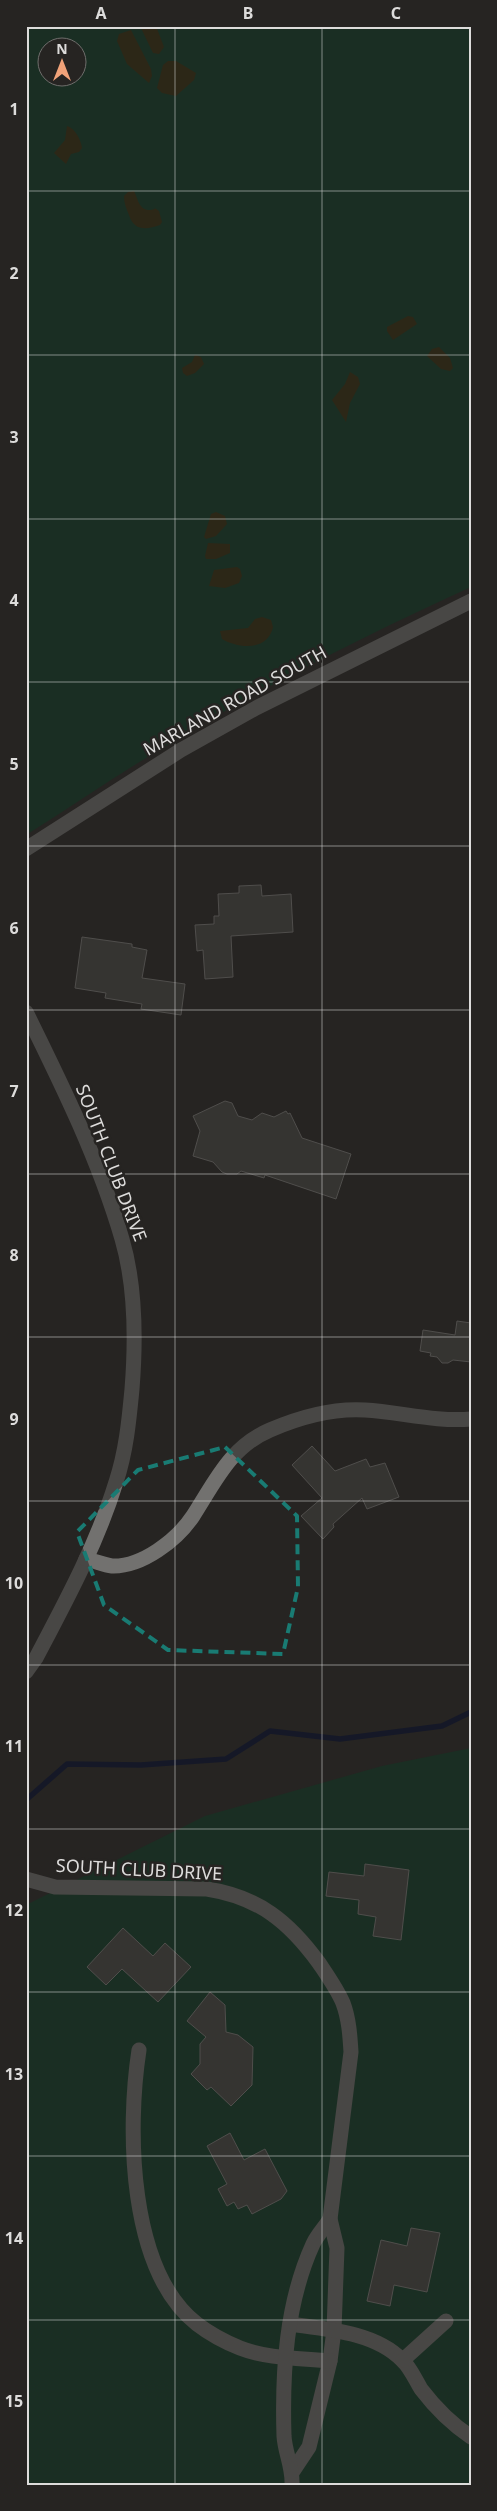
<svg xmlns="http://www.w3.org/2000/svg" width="497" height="2511" font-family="'Noto Sans',sans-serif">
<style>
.green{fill:#0d3b24;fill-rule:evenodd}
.sand{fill:#342b0a}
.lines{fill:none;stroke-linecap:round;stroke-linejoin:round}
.stream{stroke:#000b2e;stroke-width:5.5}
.building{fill:#484744;stroke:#807f7c}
.minor{stroke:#72716f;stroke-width:15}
.marked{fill:none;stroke:#197b73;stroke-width:4;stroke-dasharray:10 6;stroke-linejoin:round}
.grid{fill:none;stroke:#dddcdb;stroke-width:1;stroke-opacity:0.55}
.labels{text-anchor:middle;stroke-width:5;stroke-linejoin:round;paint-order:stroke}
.street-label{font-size:18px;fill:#dddcdb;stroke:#262422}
.neatline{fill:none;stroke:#dddcdb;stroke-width:2}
.grid-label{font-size:16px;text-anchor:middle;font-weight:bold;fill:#dddcdb}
</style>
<rect width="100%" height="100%" fill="#262422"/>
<g class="green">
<path d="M 26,26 L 471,26 L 471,587 C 364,636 260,688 161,749 C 115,776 71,807 26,835 ZM 48,48 L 78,48 L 78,78 L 48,78 Z"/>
<polygon points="471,1748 471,2485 26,2485 26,1905 205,1816 382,1766"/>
</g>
<g class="sand">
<polygon points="140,26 156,26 164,47 159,54 153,53"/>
<polygon points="131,30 151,69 152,76 149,83 127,64 117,41 119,34"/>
<polygon points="168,61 176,61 196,73 194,80 176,96 162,93 157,88 163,65"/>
<path d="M 67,126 C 75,128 81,140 82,148 L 79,152 L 71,154 L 66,164 L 54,153 L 65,140 Z"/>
<path d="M 134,191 C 138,199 139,211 151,210 C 157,209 153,207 159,211 L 162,222 L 160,225 C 146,230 134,231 129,215 C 126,208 124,203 124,196 L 128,192 Z"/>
<polygon points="408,316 413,317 417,324 393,340 387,331 387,327"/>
<polygon points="439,347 450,358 453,368 450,371 441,369 427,356 432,349"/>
<polygon points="195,355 201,357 204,364 195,373 187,376 183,373 182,368 192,362"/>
<polygon points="350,372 358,377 360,384 350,403 346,422 332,400 345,384"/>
<polygon points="216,512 225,516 227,524 216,536 206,539 204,537 211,514"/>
<polygon points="208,543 230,544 230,553 216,559 206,559 205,556"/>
<polygon points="237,567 240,569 242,576 239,583 225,588 209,586 214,570"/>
<path d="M 262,617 L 271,620 L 273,627 C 268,651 239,649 222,639 L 220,631 L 248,628 L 255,619 Z"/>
</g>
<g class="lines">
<polyline class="stream" points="26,1800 67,1764 141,1765 226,1759 270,1731 340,1739 442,1726 471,1712"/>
</g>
<g class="building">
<polygon points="261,885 262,896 291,894 293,932 231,936 233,977 205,979 203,950 197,951 195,925 214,924 214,916 219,916 218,894 239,893 239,886"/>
<polygon points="82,937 132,944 132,947 147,950 142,978 185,984 181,1015 141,1009 142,1004 105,998 106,993 75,988"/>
<polygon points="225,1101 232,1103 238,1116 252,1120 262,1113 274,1117 286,1111 288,1114 290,1113 302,1138 351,1154 336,1199 265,1175 264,1178 241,1171 237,1174 227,1174 222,1172 213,1162 193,1156 200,1131 193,1116"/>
<polygon points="457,1321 471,1323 471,1362 453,1360 448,1363 442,1363 437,1357 430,1356 431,1353 420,1351 423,1330 455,1335"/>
<polygon points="312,1446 335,1471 366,1459 370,1467 385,1463 399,1497 367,1509 362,1498 333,1524 334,1527 323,1539 301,1516 322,1498 292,1465"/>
<polygon points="365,1864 409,1870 401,1940 373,1936 376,1917 358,1914 359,1900 326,1896 329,1872 364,1876"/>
<polygon points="123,1928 153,1956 165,1943 191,1967 158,2002 122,1969 106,1985 87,1967"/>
<polygon points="210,1992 225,2005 226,2032 238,2035 253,2047 252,2085 231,2106 211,2087 207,2090 191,2074 200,2064 200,2044 206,2037 187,2021"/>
<polygon points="230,2133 244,2160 265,2149 287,2191 281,2199 252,2214 247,2205 238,2209 234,2202 227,2206 218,2189 227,2184 207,2146"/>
<polygon points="411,2228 440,2233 427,2292 394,2285 390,2306 367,2301 381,2240 407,2246"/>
</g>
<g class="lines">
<g class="minor">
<polyline points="26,849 181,750 256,708 471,601"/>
<path d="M 26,1012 C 62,1085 99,1160 122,1239 C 136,1287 136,1339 132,1389 C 129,1421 126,1452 116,1482 C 97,1544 66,1601 36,1658 L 26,1672"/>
<path d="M 86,1559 C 95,1561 104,1565 112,1566 C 142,1567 177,1540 193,1516 C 215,1482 230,1447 270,1430 C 300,1417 332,1408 365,1410 C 400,1412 435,1422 471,1419"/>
<path d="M 26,1879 L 55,1887 L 207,1889 C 259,1897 289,1922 319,1963 C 327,1975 337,1989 343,2003 C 349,2019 350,2036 351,2052 L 330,2219 L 337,2248 L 334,2330 L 330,2361 L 309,2447 L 293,2471"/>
<path d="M 139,2050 C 127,2128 128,2270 197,2324 C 210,2334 225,2342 240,2348 C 268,2359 301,2358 330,2361"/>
<path d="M 290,2324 C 326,2329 375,2332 402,2360 C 410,2367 415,2379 421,2389 C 434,2406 453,2425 471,2437"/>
<polyline points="403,2360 446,2321"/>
<path d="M 292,2485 C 293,2467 285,2453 284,2436 C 282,2372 286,2303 313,2244 C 317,2235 325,2227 330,2219"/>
</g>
</g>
<path d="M0 0H497V2511H0ZM 225,1447 L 297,1516 L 298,1587 L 283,1654 L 168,1650 L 104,1605 L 77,1532 L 138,1470 Z" fill="#262422" fill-opacity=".55" fill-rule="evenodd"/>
<path class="marked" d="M 225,1447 L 297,1516 L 298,1587 L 283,1654 L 168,1650 L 104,1605 L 77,1532 L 138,1470 Z"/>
<path class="grid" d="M 175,26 L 175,2485M 322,26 L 322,2485M 26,191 L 471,191M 26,355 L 471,355M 26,519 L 471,519M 26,682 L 471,682M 26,846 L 471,846M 26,1010 L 471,1010M 26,1174 L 471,1174M 26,1337 L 471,1337M 26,1501 L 471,1501M 26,1665 L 471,1665M 26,1829 L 471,1829M 26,1992 L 471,1992M 26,2156 L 471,2156M 26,2320 L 471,2320"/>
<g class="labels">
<g class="street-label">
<text transform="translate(235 701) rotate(-29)" y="6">MARLAND ROAD SOUTH</text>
<text transform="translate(111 1163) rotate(69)" y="6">SOUTH CLUB DRIVE</text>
<text transform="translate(139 1870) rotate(3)" y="6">SOUTH CLUB DRIVE</text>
</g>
</g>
<rect width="497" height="2511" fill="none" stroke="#262422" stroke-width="55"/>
<g transform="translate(62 62)"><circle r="24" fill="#262422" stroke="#6f6e6c"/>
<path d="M0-4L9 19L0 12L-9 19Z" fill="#f0a279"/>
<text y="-8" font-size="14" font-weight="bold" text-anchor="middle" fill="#dddcdb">N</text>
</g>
<rect x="28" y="28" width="442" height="2456" class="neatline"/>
<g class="grid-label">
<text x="101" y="19">A</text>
<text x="248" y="19">B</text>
<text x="396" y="19">C</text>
<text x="14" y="115">1</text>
<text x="14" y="279">2</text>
<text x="14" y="443">3</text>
<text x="14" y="606">4</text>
<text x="14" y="770">5</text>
<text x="14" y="934">6</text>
<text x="14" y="1097">7</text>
<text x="14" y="1261">8</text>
<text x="14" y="1425">9</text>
<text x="14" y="1589">10</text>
<text x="14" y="1752">11</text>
<text x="14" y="1916">12</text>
<text x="14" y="2080">13</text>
<text x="14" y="2244">14</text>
<text x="14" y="2407">15</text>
</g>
</svg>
